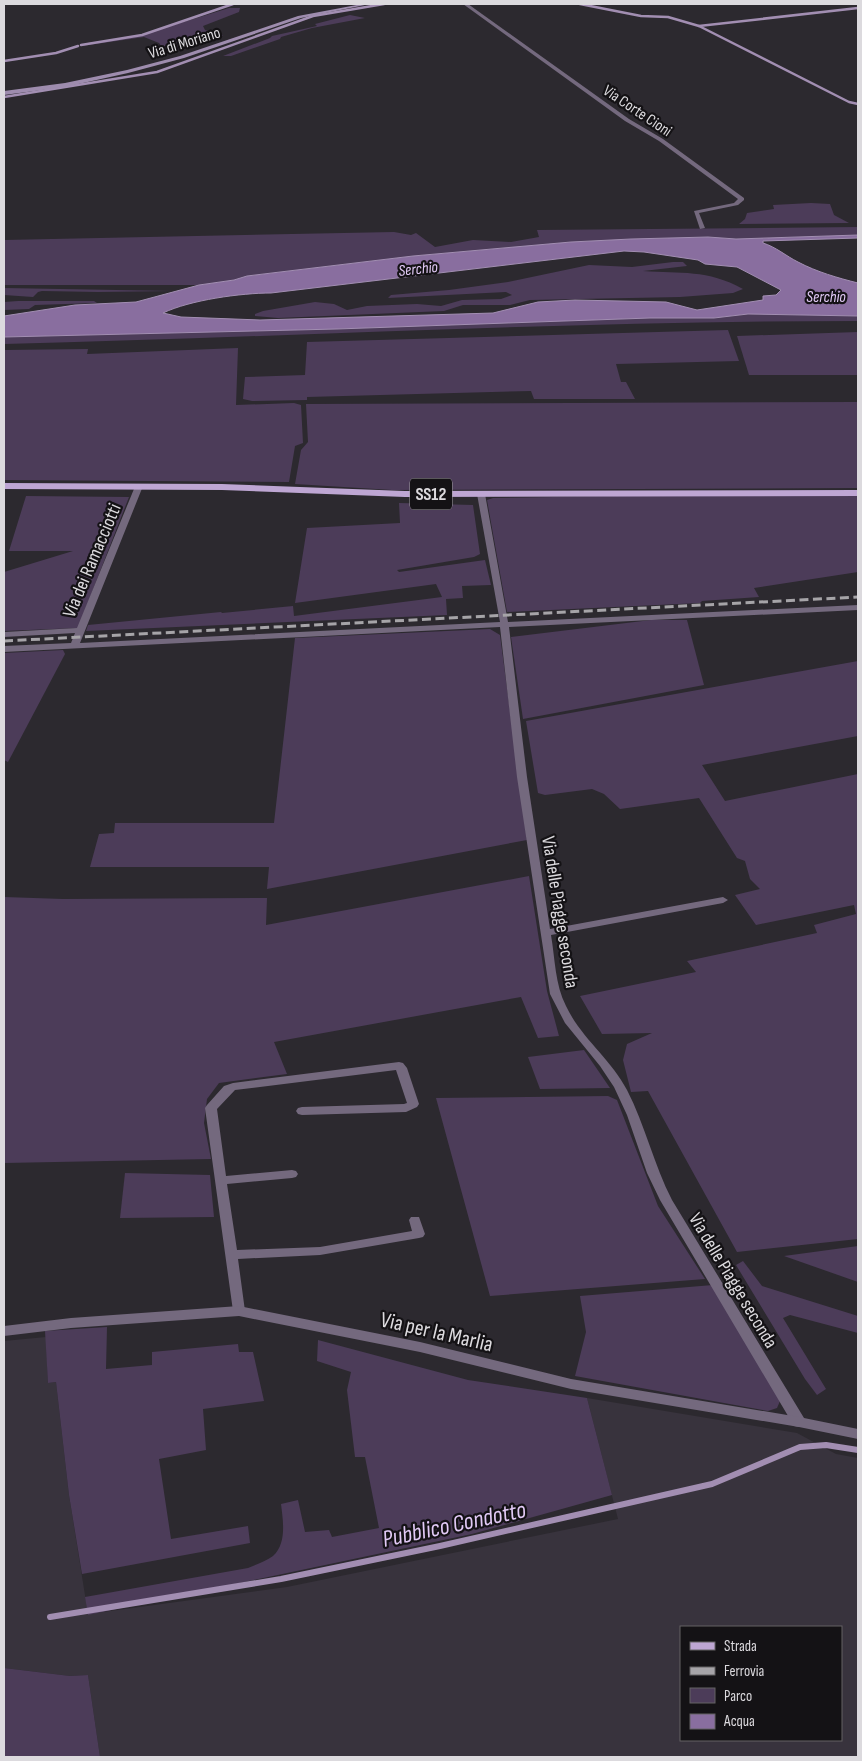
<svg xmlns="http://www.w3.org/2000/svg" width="862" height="1761" font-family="'Sofia Sans Condensed',sans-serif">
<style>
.built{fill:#38333d;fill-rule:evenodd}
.green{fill:#4c3c59}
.water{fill:#896e9f;stroke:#a28eb2;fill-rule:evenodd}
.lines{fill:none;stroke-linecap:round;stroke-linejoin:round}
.stream-far1{stroke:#a28eb2;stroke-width:2.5}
.stream{stroke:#a28eb2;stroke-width:6}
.minor{fill:#74697e;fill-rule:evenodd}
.tertiary{fill:#74697e;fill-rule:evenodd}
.secondary{fill:#9e8cae;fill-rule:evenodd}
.primary{fill:#bea6d3;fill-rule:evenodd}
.rail{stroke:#a6a4a8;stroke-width:3;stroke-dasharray:9 4.5;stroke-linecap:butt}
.labels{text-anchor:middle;stroke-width:4.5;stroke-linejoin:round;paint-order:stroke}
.far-street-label{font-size:16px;fill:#dcdade;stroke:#141215}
.far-water-label{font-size:16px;font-style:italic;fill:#e2caf6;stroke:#141215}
.shield{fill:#141215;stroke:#a09ea2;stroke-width:1}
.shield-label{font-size:18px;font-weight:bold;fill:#dcdade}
.street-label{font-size:19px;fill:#dcdade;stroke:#141215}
.near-street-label{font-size:22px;fill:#dcdade;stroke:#141215}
.near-water-label{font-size:24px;font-style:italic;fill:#e2caf6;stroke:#141215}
</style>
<rect width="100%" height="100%" fill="#2c292f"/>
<path class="built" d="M 46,1337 L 48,1383 L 56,1382 L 69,1495 L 88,1614 L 287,1587 L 618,1519 L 587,1398 L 797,1433 L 836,1454 L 858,1458 L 858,1757 L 100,1757 L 88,1675 L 70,1676 L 4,1668 L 4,1341 ZM 681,1627 L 841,1627 L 841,1740 L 681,1740 Z"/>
<g class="green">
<polygon points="229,8 240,8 239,12 203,26 205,30 223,35 221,38 174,52 162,47 159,43 144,37 82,46 87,43 135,37"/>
<polygon points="350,15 365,18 312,28 281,37 280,39 231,56 223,56 270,38 272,36 317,26 315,24"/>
<polygon points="811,203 830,204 834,215 849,223 739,224 745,219 747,213 774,209 773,205"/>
<polygon points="858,227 858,235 736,239 708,237 631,239 571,242 413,256 247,276 234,280 199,285 4,285 4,240 394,232 411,235 416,233 435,247 473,240 511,242 539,237 537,230"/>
<path d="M 673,262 L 683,262 L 687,266 L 643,271 C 681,274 707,269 743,289 L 733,293 L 680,297 L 530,300 L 510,305 L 463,305 L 444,311 L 278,318 L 255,316 L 255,314 L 263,311 L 315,302 L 334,304 L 347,310 L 367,306 L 417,304 L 441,306 L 462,300 L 501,299 L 512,295 L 506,292 L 388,298 L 391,295 L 449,290 L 508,282 L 589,265 L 632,267 Z"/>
<polygon points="4,288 174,291 98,292 42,291 38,292 33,297 4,295"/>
<polygon points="18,301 94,301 97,303 35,305 29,309 4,310 4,302"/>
<path d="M 748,314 L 858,316 L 858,321 C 573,321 289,337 4,344 L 4,337 L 337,329 L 650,318 L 714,318 Z"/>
<polygon points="728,330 739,361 616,364 621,382 626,382 635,399 534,399 531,391 307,397 307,400 252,401 243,399 245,377 305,375 307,342"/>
<polygon points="858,332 858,375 749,375 737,336"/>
<polygon points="238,348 236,405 294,403 301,405 303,443 295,446 289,482 4,480 4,350 88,349 87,354"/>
<polygon points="858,402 858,488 392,490 295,484 301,450 308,442 306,404"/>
<polygon points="26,496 129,497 78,628 4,631 4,572 73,551 9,551"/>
<polygon points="615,496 858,496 858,572 754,588 759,597 702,601 700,603 507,612 487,500 493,498"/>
<polygon points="399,503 473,505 480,554 474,557 397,570 399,572 485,560 491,585 462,586 463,598 446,599 447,615 86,631 88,625 221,612 222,613 293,606 294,616 442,597 436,584 295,603 307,528 400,523"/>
<polygon points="651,620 687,620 704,685 523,719 511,637"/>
<polygon points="490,629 500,635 527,840 267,889 269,867 90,867 99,834 114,833 115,823 274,823 295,638"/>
<polygon points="63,650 65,654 8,762 4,760 4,653"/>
<polygon points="858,661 858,736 702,765 725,801 858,774 858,1239 737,1252 648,1091 631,1092 623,1060 627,1044 652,1033 602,1034 580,996 696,972 687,961 817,933 814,925 856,914 854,905 756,925 735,895 760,889 750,879 745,861 737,858 699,798 620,809 604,794 592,789 545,795 538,793 526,721"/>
<polygon points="529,876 547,991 559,1036 538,1038 521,997 274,1042 287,1074 219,1083 207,1099 204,1123 211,1159 4,1163 4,897 63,899 267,898 266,925"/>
<polygon points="584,1050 610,1088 540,1089 528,1057"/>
<polygon points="608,1096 617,1100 658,1206 705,1279 490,1296 436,1098"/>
<polygon points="125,1173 210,1175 214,1217 120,1218"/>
<polygon points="858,1246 858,1282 784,1256"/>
<polygon points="743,1261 762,1286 858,1316 858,1333 790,1315 783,1318 826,1389 817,1395 805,1379 736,1265"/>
<polygon points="713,1285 780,1401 777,1408 768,1411 575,1376 586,1332 580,1296"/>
<polygon points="107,1327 106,1369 152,1365 152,1352 238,1344 239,1352 253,1352 264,1401 203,1409 206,1450 159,1459 171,1539 248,1526 250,1543 82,1574 69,1495 56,1382 48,1383 45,1331"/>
<path d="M 318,1340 L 468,1380 L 587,1398 L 612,1495 L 472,1534 L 88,1615 L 85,1597 L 248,1568 C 255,1565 266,1561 273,1556 C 287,1543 283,1521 281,1504 L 298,1500 L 305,1532 L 329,1530 L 332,1537 L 379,1528 L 365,1457 L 355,1457 L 347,1390 L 351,1372 L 317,1361 Z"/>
<polygon points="4,1668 70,1676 88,1675 100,1757 4,1757"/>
</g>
<path class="water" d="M 858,235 L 858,238 L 763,241 L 763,243 C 776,247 786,256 798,262 C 817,272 838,278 858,283 L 858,316 L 748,314 L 714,318 L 650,318 L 337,329 L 4,337 L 4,316 L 75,305 L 136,302 L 199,285 L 234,280 L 247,276 L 413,256 L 571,242 L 631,239 L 708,237 L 736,239 ZM 624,251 L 644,252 L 698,260 L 705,264 L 737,267 L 781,290 L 776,295 L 763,296 L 763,300 L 697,310 L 666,302 L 575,300 L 538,302 L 493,313 L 260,320 L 181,317 L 163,313 C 190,300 241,293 271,293 Z"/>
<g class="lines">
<g class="stream-far1">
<polyline points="580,4 641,16 668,17 699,26 849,102 858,104"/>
<polyline points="699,26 858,8"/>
<polyline points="81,45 142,35 233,4"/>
<polyline points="4,61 56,53 78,46"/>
<polyline points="4,97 157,72 313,16 384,4"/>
</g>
<polyline class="stream" points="50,1617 281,1579 440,1546 712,1484 800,1447 826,1445 858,1450"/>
<g class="minor">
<polygon points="463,4 468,4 629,119 663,139 744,198 744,200 738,205 699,213 705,228 700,229 694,211 734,203 738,199 659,141 625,121"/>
<path d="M 136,484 L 142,484 L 143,486 L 80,643 L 500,622 L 477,494 L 481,492 L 485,494 L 508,622 L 858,605 L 858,610 L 509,627 L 527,777 L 550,929 L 723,897 L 728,900 L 723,903 L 551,935 C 555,958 555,985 566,1006 C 581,1038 611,1059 627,1090 C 645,1125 654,1165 672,1200 L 804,1418 L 806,1422 L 804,1426 L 799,1427 L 794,1426 L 660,1200 L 647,1173 L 627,1115 L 614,1087 L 600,1066 L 565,1023 L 550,994 L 517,777 L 500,627 L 4,652 L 4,646 L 71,643 L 75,633 L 4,637 L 4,632 L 77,628 Z"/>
<polygon points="399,1062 403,1063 407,1068 419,1104 417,1107 406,1112 302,1115 298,1114 296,1111 298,1108 302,1107 404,1104 407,1103 396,1070 235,1090 217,1109 226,1176 292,1170 296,1171 298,1174 296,1177 292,1178 227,1184 237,1250 320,1247 412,1231 409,1220 411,1217 419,1217 425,1234 423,1237 419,1238 320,1255 238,1259 245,1311 243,1314 239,1316 235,1314 233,1311 205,1108 207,1105 224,1086 233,1083"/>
</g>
<polygon class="tertiary" points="239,1306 420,1342 571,1379 799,1417 858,1429 858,1439 799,1427 571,1389 420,1352 239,1316 71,1328 4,1336 4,1326 71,1318"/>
<polygon class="secondary" points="362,4 370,4 301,18 184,58 128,73 65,87 4,95 4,91 65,83 127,70 180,56 298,16"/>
<polygon class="primary" points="4,483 222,484 405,491 858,490 858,496 405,497 222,490 4,489"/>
<polyline class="rail" points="4,641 858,597"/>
</g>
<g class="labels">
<g class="far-street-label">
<text transform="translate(184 42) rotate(-17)" y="6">Via di Moriano</text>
<text transform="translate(638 110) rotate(34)" y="6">Via Corte Cioni</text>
</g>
<g class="far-water-label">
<text transform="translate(418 268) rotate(-6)" y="6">Serchio</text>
<text x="826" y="302">Serchio</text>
</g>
<rect class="shield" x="410" y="478.5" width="42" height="31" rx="4"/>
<g class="shield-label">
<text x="431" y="500">SS12</text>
</g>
<g class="street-label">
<text transform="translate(91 560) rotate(-67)" y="7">Via dei Ramacciotti</text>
<text transform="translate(561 912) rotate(81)" y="7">Via delle Piagge seconda</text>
<text transform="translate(734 1280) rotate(59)" y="7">Via delle Piagge seconda</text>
</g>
<g class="near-street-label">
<text transform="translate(437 1331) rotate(13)" y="8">Via per la Marlia</text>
</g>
<g class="near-water-label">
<text transform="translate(454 1524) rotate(-12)" y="8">Pubblico Condotto</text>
</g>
</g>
<rect width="862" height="1761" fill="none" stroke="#dcdade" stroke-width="10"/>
<rect x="680" y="1626" width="162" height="115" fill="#141215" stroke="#646265"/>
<rect x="690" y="1642" width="25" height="8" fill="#bea6d3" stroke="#646265"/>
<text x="724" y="1651" font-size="15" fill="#dcdade">Strada</text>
<rect x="690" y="1667" width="25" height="8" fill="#a6a4a8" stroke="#646265"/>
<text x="724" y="1676" font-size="15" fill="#dcdade">Ferrovia</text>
<rect x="690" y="1688" width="25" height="15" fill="#4c3c59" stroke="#646265"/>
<text x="724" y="1701" font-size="15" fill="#dcdade">Parco</text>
<rect x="690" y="1714" width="25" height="15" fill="#896e9f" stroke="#646265"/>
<text x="724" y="1726" font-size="15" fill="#dcdade">Acqua</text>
</svg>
